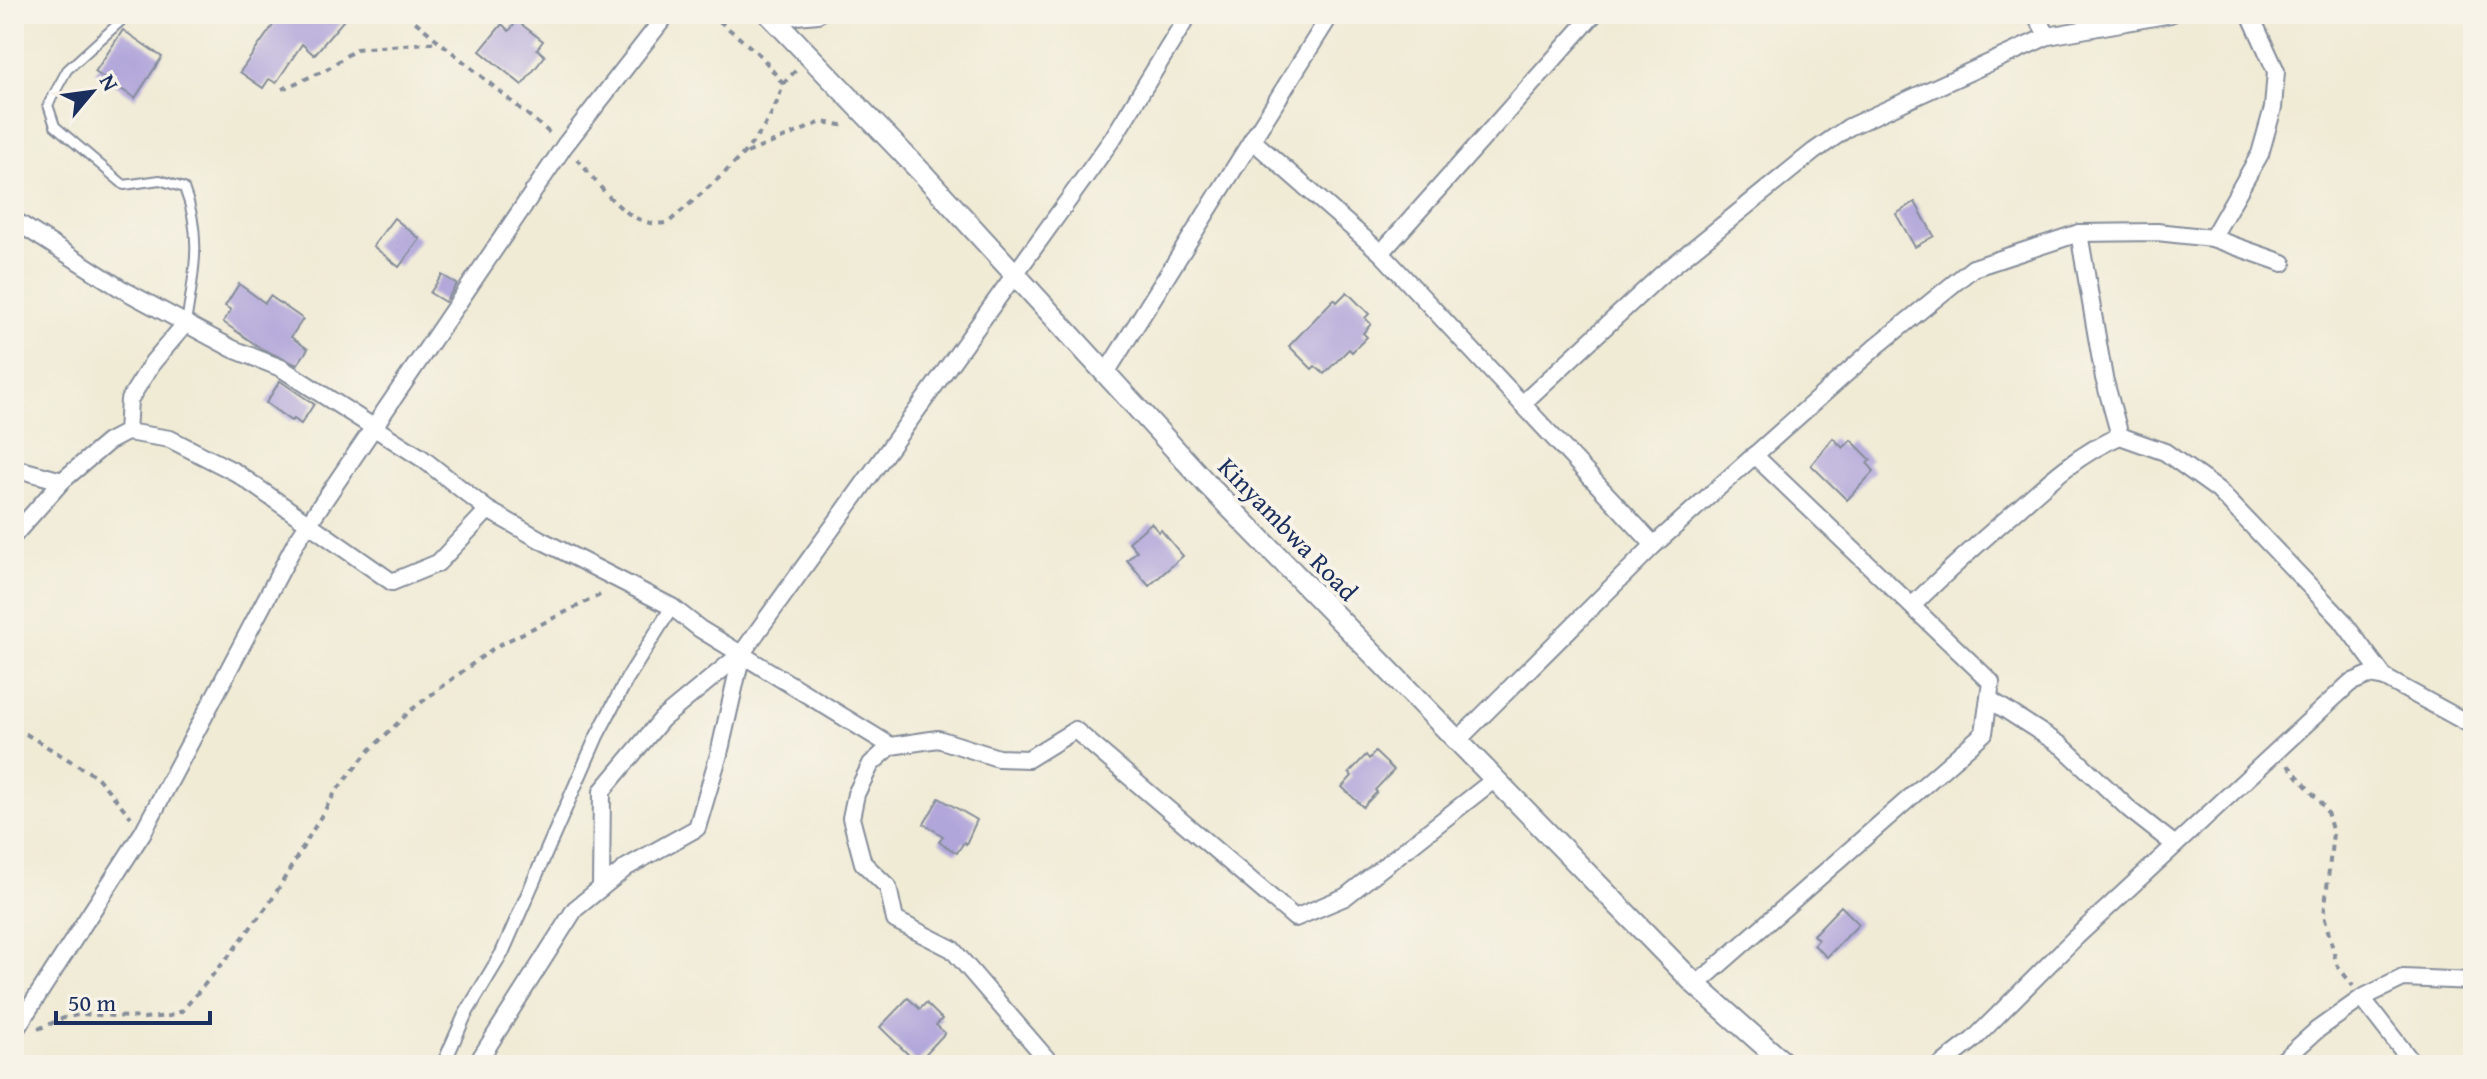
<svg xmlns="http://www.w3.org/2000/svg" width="2487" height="1079" font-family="'Gentium Book Plus',serif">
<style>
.building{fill:#b1a6da}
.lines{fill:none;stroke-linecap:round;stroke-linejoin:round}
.service-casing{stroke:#868d9a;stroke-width:12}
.pedestrian-casing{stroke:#868d9a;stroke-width:16}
.minor-casing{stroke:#868d9a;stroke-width:20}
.tertiary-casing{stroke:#868d9a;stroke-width:24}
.path{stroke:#868d9a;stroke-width:4;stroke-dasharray:6 6;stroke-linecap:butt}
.service{stroke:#fff;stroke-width:8}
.pedestrian{stroke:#fff;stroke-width:12}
.minor{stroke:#fff;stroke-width:16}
.tertiary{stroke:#fff;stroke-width:20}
.labels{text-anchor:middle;stroke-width:8;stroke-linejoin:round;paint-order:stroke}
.street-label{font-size:26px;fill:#1b2f5e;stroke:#f7f3e8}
</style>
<rect width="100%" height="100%" fill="#f7f3e8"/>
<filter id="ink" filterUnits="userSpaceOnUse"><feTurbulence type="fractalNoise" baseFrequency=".0125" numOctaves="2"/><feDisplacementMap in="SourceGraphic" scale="16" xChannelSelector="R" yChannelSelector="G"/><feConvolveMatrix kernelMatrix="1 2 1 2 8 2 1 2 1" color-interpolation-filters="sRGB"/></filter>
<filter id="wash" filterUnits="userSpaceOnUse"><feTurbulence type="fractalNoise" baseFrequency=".006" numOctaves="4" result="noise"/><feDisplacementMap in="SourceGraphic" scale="32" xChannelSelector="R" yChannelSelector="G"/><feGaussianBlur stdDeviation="1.8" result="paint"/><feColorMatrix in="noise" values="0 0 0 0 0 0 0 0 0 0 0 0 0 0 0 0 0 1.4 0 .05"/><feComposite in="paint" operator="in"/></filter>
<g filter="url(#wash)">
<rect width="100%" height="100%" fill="#f0ebd5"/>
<g id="blocks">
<g class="building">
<polygon points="281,14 349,14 314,55 302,44 276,83 269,79 263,88 240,72"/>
<polygon points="517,21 543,41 537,49 545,56 522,85 480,51 502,24 509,31"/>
<polygon points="123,30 162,57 135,98 95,72"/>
<polygon points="1915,202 1934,236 1915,247 1896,214"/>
<polygon points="394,218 420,239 399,267 373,246"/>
<polygon points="442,275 457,284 445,302 430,293"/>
<polygon points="239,284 265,303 270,296 303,319 291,337 308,349 297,365 262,349 223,322 231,310 225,306"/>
<polygon points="1347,292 1369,314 1365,318 1371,324 1363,333 1367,337 1352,352 1349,349 1324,374 1315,366 1312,369 1289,346 1334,299 1337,302"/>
<polygon points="280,381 314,404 301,424 294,419 291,421 266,403"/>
<polygon points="1833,438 1843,448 1851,440 1871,460 1867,463 1874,471 1847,500 1811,465"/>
<polygon points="1151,523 1159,532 1161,530 1183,556 1149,586 1127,560 1137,551 1129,542"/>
<polygon points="1375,752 1394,770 1375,790 1377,792 1363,807 1342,787 1352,776 1349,773 1366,755 1369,759"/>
<polygon points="939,798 977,820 966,844 964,842 957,853 939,842 943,836 924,824"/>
<polygon points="1841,906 1859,924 1827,957 1814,945 1818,940 1813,935"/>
<polygon points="908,998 920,1009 926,1003 942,1019 936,1025 945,1033 917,1063 880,1027"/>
</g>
</g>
</g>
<g filter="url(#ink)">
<use href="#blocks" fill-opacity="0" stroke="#868d9a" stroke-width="2"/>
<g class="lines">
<g class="service-casing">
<path id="service" d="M 121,21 L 67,70 L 48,105 L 55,126 L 124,185 L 160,180 L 184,188 C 203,236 194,273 186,323"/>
</g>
<g class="pedestrian-casing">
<polyline id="pedestrian" points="443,1065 465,1015 502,953 597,736 627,679 672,607"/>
</g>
<g class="minor-casing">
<g id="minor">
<polyline points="2035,14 2048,36"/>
<polyline points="774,18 818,14"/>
<polyline points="1252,140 1381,253 1594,14"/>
<polyline points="14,220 120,288 233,349 281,368 423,459 488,510 541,540 672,607 700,629 891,746 938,739 998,758 1028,759 1075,730 1295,918 1345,897 1495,779"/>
<polyline points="2079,233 2104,378 2120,436"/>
<polyline points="2212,238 2260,154 2273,108 2276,71 2250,14"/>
<polyline points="1381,253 1654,545 1878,345 1973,268 2079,233 2157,232 2212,238 2283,263"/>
<polyline points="1106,373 1331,14"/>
<polyline points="1522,404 1661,275 1813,152 1849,127 2048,36 2171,14"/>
<polyline points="127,432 129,400 153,362 186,323"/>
<polyline points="14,468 62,481"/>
<polyline points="14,535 62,481 108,442 127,432 170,439 235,472 392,582 438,563 488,510"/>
<path d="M 1912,606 C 1946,572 1982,540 2018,509 C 2049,481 2081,452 2120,436 L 2165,452 L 2218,490 L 2341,619 L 2385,678"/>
<polyline points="1989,699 2062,746 2129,809 2175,845"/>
<polyline points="1458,740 1654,545"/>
<polyline points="891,746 871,764 856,794 851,818 863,863 888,887 895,920 952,949 1052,1065"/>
<polyline points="601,888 602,791 662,719 742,653"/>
<polyline points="1696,985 1984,733 1991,682 1754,455"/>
<polyline points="2362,998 2414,1065"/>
<polyline points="14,1032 143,832 296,542 565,145 667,14"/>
<polyline points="476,1065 575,909 627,867 697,828 719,754 742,653 1113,138 1189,14"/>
<polyline points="1941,1065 1973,1040 2074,939 2350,683 2369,675 2385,678 2473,726"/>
<polyline points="2278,1065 2317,1030 2362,998 2403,978 2473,981"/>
</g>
</g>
<g class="tertiary-casing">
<polyline id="tertiary" points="769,14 925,176 1205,482 1696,985 1786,1065"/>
</g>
<g class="path">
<polyline points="406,14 551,134"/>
<polyline points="783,84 798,68"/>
<polyline points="282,89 326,70 356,49 438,42"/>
<polyline points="747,153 822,122 848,126"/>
<path d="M 577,159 C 600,185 630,233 669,222 C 713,182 767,145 783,84 L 761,56 L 711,14"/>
<polyline points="14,732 26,734 97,777 131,817"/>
<polyline points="2288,765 2326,809 2333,833 2324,915 2337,965 2353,986"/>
<polyline points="38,1029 64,1018 83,1014 144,1018 170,1016 182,1011 228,957 271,901 336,791 367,753 411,710 495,647 604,593"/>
</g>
<use href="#service" class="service"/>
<use href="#pedestrian" class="pedestrian"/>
<use href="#minor" class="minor"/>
<use href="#tertiary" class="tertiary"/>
</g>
</g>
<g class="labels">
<g class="street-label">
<text transform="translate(1288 529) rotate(46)" y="9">Kinyambwa Road</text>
</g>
</g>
<rect width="2487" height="1079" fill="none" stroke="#f7f3e8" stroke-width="48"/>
<g transform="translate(92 92) rotate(61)" stroke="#f7f3e8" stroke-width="6" paint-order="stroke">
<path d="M0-6L14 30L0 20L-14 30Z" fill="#1b2f5e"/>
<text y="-12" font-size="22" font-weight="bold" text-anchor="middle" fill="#1b2f5e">N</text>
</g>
<path d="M56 1011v12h154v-12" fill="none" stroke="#1b2f5e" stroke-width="4"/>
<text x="68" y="1011" font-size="24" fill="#1b2f5e" stroke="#f7f3e8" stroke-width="6" paint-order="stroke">50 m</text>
</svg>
